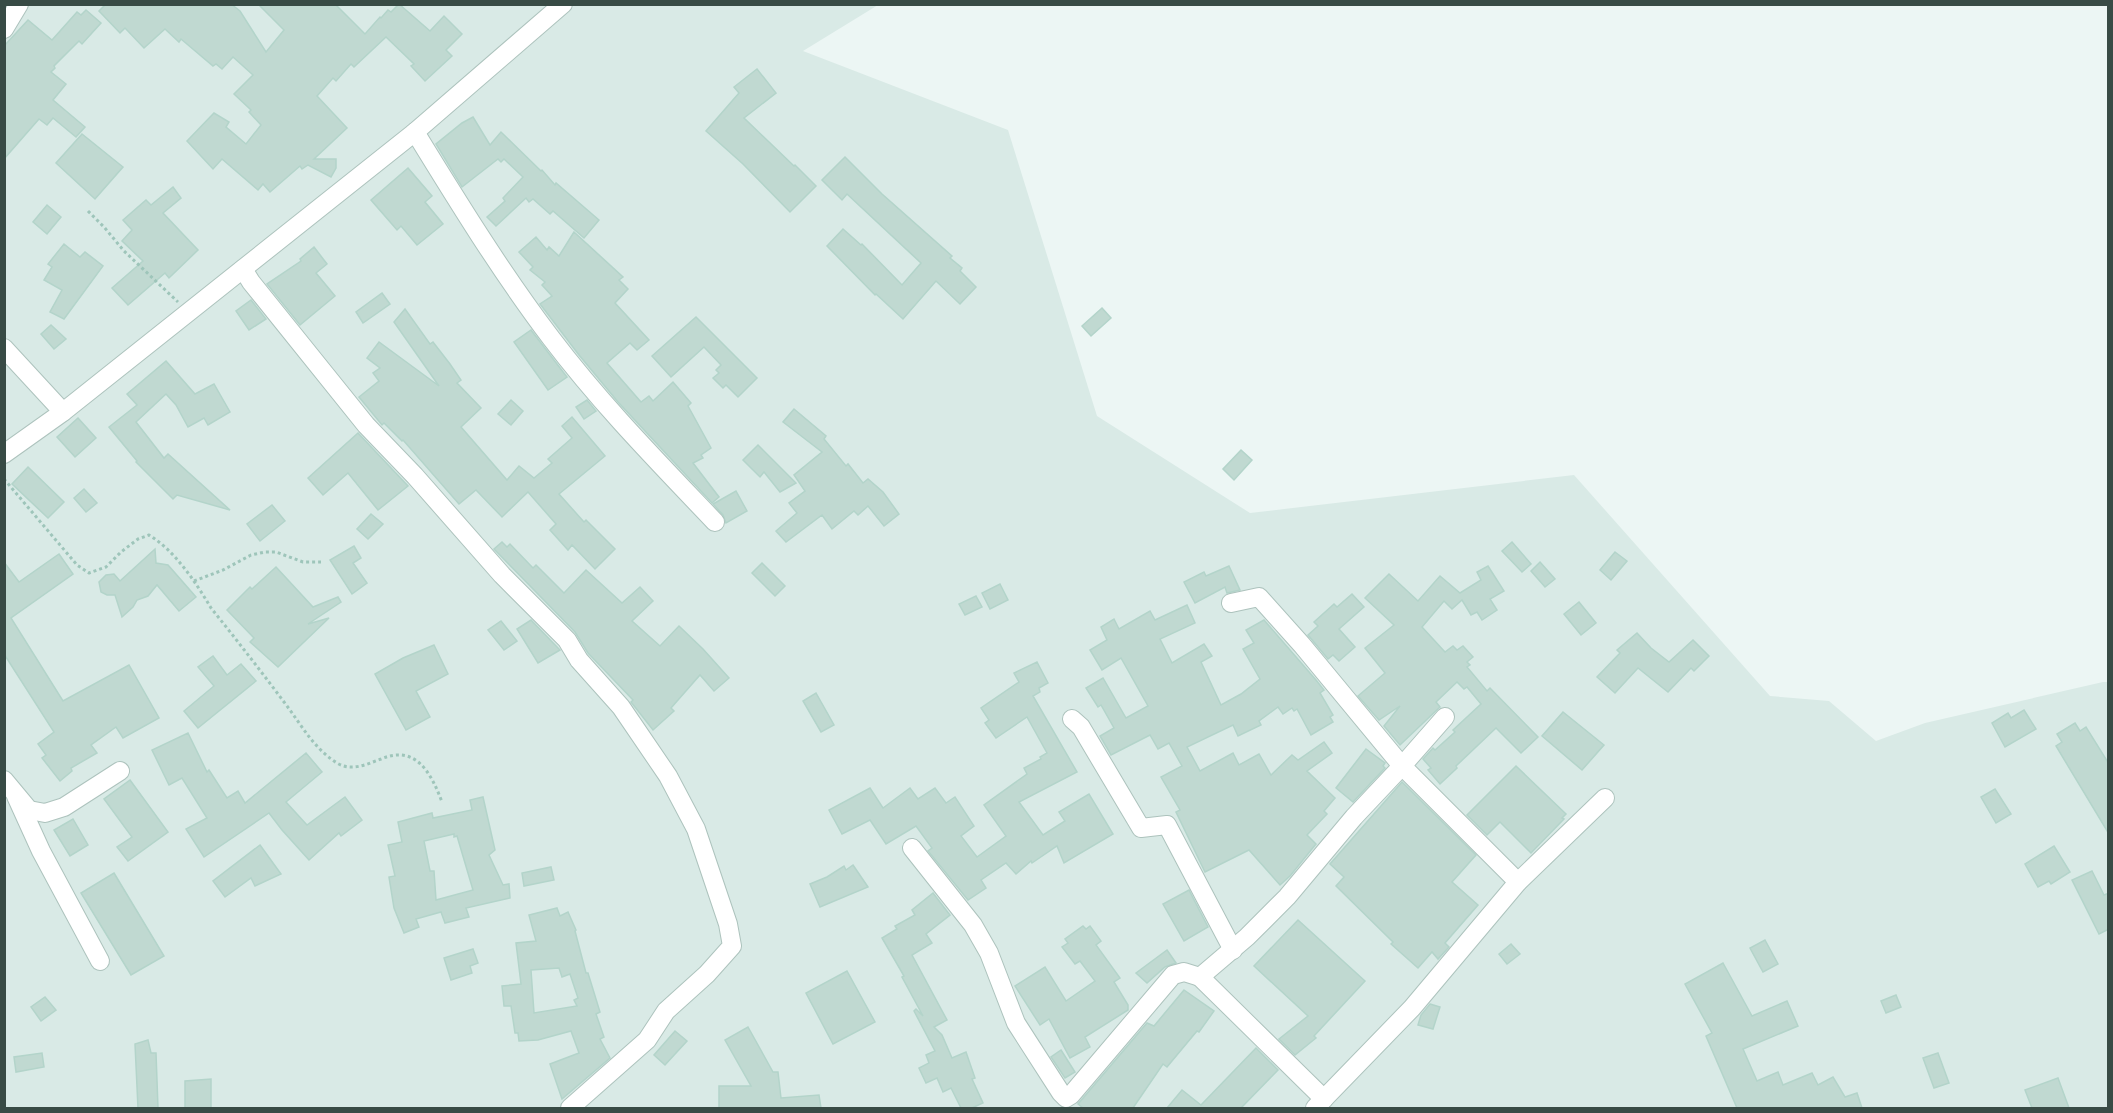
<svg xmlns="http://www.w3.org/2000/svg" width="2113" height="1113" font-family="Manrope,sans-serif">
<style>
.residential{fill:#d9eae6}
.building{fill:#c0d9d1;stroke:#b3d4ca;stroke-width:1.5;fill-rule:evenodd}
.lines{fill:none;stroke-linecap:round;stroke-linejoin:round}
.minor-casing{stroke:#adc3bd;stroke-width:20}
.path{stroke:#9ec5ba;stroke-width:3;stroke-dasharray:3 3;stroke-linecap:butt}
.minor{stroke:#fff;stroke-width:18}
</style>
<rect width="100%" height="100%" fill="#ecf6f4"/>
<polygon class="residential" points="5,5 878,5 803,51 1008,130 1097,416 1250,513 1574,475 1770,696 1829,701 1876,741 1925,723 2103,682 2108,682 2108,1108 5,1108"/>
<g class="building">
<polygon points="106,4 231,4 240,11 266,52 284,30 258,4 335,4 365,34 380,17 381,18 388,10 391,12 399,4 430,31 444,16 462,34 446,50 452,56 425,81 411,66 414,64 386,37 354,67 351,64 336,81 333,78 317,96 347,128 314,159 336,159 336,168 331,177 308,165 302,169 300,166 270,192 263,184 258,190 222,159 213,169 187,141 214,113 229,122 226,127 246,144 261,125 249,112 251,110 234,94 253,75 233,57 222,69 216,64 213,66 181,39 179,42 165,29 144,48 125,28 120,33 99,11"/>
<polygon points="86,10 101,23 82,44 79,41 54,66 55,68 51,72 66,84 53,100 85,127 76,137 53,118 47,125 39,119 4,159 4,46 28,20 52,40 77,12 81,15"/>
<polygon points="757,69 776,93 744,118 794,166 795,165 816,186 790,212 743,164 706,131 739,93 734,87"/>
<polygon points="473,117 490,145 501,132 541,171 542,170 555,185 556,183 599,220 584,238 553,211 550,214 533,199 529,202 526,198 496,226 487,217 505,201 503,198 523,177 504,159 501,162 498,159 462,187 436,144 462,123"/>
<polygon points="82,134 123,167 95,199 56,163"/>
<polygon points="845,157 882,194 952,256 950,258 962,268 960,271 976,287 960,304 936,281 903,319 876,294 875,295 827,246 843,229 861,245 862,244 902,285 921,263 847,194 842,200 822,180"/>
<polygon points="408,168 432,196 425,202 443,224 417,245 401,226 397,230 371,200"/>
<polygon points="173,187 181,198 163,213 198,250 169,278 165,273 128,305 112,288 143,261 122,241 132,230 123,220 146,200 151,205"/>
<polygon points="47,205 61,217 47,234 33,222"/>
<polygon points="574,232 623,277 619,280 628,289 615,303 649,340 637,350 630,343 607,363 641,402 649,396 653,401 673,382 691,403 688,406 711,448 701,455 703,458 693,463 719,497 712,503 618,402 579,355 540,304 552,296 542,285 545,282 530,270 533,267 519,252 536,237 547,250 549,247 559,256"/>
<polygon points="64,244 80,257 85,252 103,266 64,319 50,312 62,290 44,280 52,267 48,264"/>
<polygon points="314,247 327,264 316,273 335,296 300,325 267,284 301,261 300,259"/>
<polygon points="382,293 390,304 363,323 356,312"/>
<polygon points="251,300 266,319 249,330 236,311"/>
<polygon points="1102,308 1111,318 1091,336 1082,326"/>
<polygon points="405,309 430,344 433,342 450,364 461,380 457,383 481,408 461,427 507,480 519,466 534,478 552,463 548,459 572,438 562,426 572,417 605,456 559,494 584,522 586,520 615,549 595,569 572,545 568,550 550,530 556,524 528,492 502,517 476,490 459,504 403,440 402,441 384,423 382,425 359,397 379,381 373,373 380,368 367,358 379,342 439,386 394,322"/>
<polygon points="696,317 757,378 738,397 726,385 723,388 713,378 719,373 716,370 721,365 704,347 671,377 652,356"/>
<polygon points="51,325 66,339 54,349 41,334"/>
<polygon points="531,330 567,377 548,390 514,342"/>
<polygon points="166,361 195,394 214,384 230,412 208,425 204,418 188,427 176,405 166,394 136,422 164,458 168,454 230,510 177,495 173,499 136,462 137,461 109,427 137,405 127,394"/>
<polygon points="511,400 523,411 511,425 498,414"/>
<polygon points="587,400 596,411 584,419 576,407"/>
<polygon points="794,409 826,436 824,439 846,466 848,464 863,483 868,479 883,492 899,514 884,526 868,506 858,515 854,511 832,529 822,515 786,542 776,531 797,513 789,503 805,491 794,475 822,452 783,422"/>
<polygon points="78,418 96,438 75,457 57,437"/>
<polygon points="358,433 408,486 378,510 348,473 323,495 308,478"/>
<polygon points="758,445 796,483 780,492 764,472 760,477 743,460"/>
<polygon points="1241,450 1252,460 1234,480 1223,469"/>
<polygon points="28,467 64,502 48,518 12,484"/>
<polygon points="84,489 97,503 86,512 74,498"/>
<polygon points="736,491 747,511 726,523 723,515 713,504"/>
<polygon points="272,505 285,521 260,541 247,524"/>
<polygon points="371,514 383,524 368,539 357,529"/>
<polygon points="502,542 507,547 510,544 533,568 536,565 564,593 586,570 622,603 640,587 653,601 632,621 660,646 679,626 703,649 729,678 714,691 700,675 671,708 674,711 653,730 631,702 633,700 588,653 575,632 494,549"/>
<polygon points="1512,542 1531,564 1522,572 1502,551"/>
<polygon points="354,546 361,558 353,563 367,583 352,594 330,560"/>
<polygon points="155,549 156,563 168,565 196,597 179,611 157,585 148,596 137,600 133,607 122,617 115,595 107,595 101,592 99,582 106,575 114,574 120,581"/>
<polygon points="1615,552 1627,561 1611,580 1600,570"/>
<polygon points="59,554 73,574 11,618 63,701 129,665 159,718 123,738 116,727 91,745 97,753 71,768 72,771 60,781 42,758 46,755 38,744 54,732 4,654 4,562 19,582"/>
<polygon points="1540,562 1555,579 1545,587 1531,571"/>
<polygon points="762,563 785,586 775,596 752,573"/>
<polygon points="1229,566 1240,590 1227,593 1225,587 1195,603 1184,582 1204,572 1206,576"/>
<polygon points="1488,566 1504,591 1490,599 1497,610 1482,620 1477,612 1471,615 1462,600 1452,609 1444,601 1422,627 1445,652 1453,646 1457,650 1463,646 1473,657 1467,662 1470,665 1467,667 1487,691 1490,688 1538,737 1521,753 1496,728 1456,766 1457,768 1440,784 1428,770 1431,768 1423,759 1433,748 1435,750 1455,732 1453,730 1481,704 1467,687 1464,689 1457,682 1436,702 1440,707 1400,745 1384,726 1400,706 1379,720 1358,696 1385,673 1365,648 1394,625 1365,598 1389,574 1418,601 1440,576 1460,593 1481,580 1477,572"/>
<polygon points="276,567 313,607 338,597 341,602 308,624 329,618 278,667 250,642 254,638 227,610 250,587 252,589"/>
<polygon points="1000,584 1008,600 990,609 982,593"/>
<polygon points="1352,594 1364,607 1339,629 1355,647 1339,661 1333,655 1328,659 1308,635 1318,626 1314,622 1334,604 1337,607"/>
<polygon points="976,596 982,607 965,615 959,604"/>
<polygon points="1579,602 1596,623 1581,635 1564,614"/>
<polygon points="1187,605 1195,623 1160,639 1172,663 1204,644 1212,656 1201,662 1221,705 1241,694 1260,679 1243,649 1254,643 1246,630 1264,620 1316,680 1324,690 1320,693 1333,715 1330,717 1333,722 1311,735 1297,709 1294,711 1292,708 1283,714 1278,707 1259,721 1261,725 1238,736 1233,725 1187,747 1200,771 1233,753 1239,765 1259,754 1271,775 1292,755 1298,760 1324,742 1332,753 1307,771 1335,798 1324,811 1327,814 1307,835 1316,844 1290,876 1280,885 1249,850 1205,872 1176,812 1180,810 1161,777 1182,766 1169,743 1158,749 1150,735 1111,755 1100,736 1114,728 1101,705 1098,707 1086,688 1103,678 1126,718 1148,706 1121,658 1102,670 1090,650 1107,640 1101,627 1114,619 1119,629 1150,611 1155,620"/>
<polygon points="531,620 560,650 538,663 517,629"/>
<polygon points="501,621 517,641 504,650 488,630"/>
<polygon points="1637,633 1651,648 1669,662 1693,640 1709,656 1694,671 1691,668 1668,692 1638,668 1615,693 1597,677 1620,653 1617,650"/>
<polygon points="434,645 448,674 416,691 430,717 406,730 375,674 403,658"/>
<polygon points="213,656 227,675 241,664 256,681 198,728 184,711 214,686 198,667"/>
<polygon points="1037,662 1048,683 1039,688 1040,692 1033,696 1077,772 1019,802 1043,835 1065,821 1059,812 1089,794 1113,834 1064,863 1057,846 1032,863 1031,861 1016,874 1006,863 981,880 986,888 968,900 928,851 932,848 916,826 886,844 870,820 842,834 829,810 870,788 883,808 910,788 918,799 935,788 946,803 955,797 974,826 961,836 977,857 1006,836 984,805 1027,774 1024,768 1041,759 1040,757 1047,753 1027,717 996,738 985,723 989,720 981,708 1019,682 1014,673"/>
<polygon points="816,693 834,725 821,732 803,701"/>
<polygon points="2024,710 2036,729 2005,747 1992,723 2008,713 2011,718"/>
<polygon points="1563,712 1604,745 1582,770 1542,736"/>
<polygon points="2075,723 2080,731 2086,727 2109,764 2109,834 2056,746 2062,742 2057,734"/>
<polygon points="188,733 207,772 209,770 227,798 238,791 245,803 306,753 322,772 286,802 307,825 345,797 362,820 341,836 339,833 309,860 282,830 269,813 204,857 186,829 207,818 182,778 169,785 152,750"/>
<polygon points="1366,749 1385,763 1383,766 1385,768 1353,802 1336,788"/>
<polygon points="1516,766 1566,814 1562,818 1564,819 1531,853 1500,822 1487,835 1467,815"/>
<polygon points="130,780 168,832 128,861 117,847 132,837 104,799"/>
<polygon points="1402,782 1476,855 1452,882 1478,905 1445,943 1449,947 1438,959 1432,952 1418,968 1391,944 1393,942 1336,886 1344,877 1330,864"/>
<polygon points="1995,789 2011,814 1996,823 1981,797"/>
<path d="M 483,797 L 495,850 L 489,855 L 503,885 L 509,884 L 510,898 L 466,908 L 469,917 L 445,923 L 441,912 L 416,919 L 419,927 L 404,933 L 394,908 L 389,877 L 395,876 L 388,845 L 402,842 L 398,822 L 432,813 L 433,818 L 472,810 L 470,800 ZM 454,834 L 454,837 L 457,836 L 473,890 L 436,900 L 434,871 L 430,871 L 424,841 Z"/>
<polygon points="73,819 88,845 70,856 54,830"/>
<polygon points="260,845 281,874 255,886 251,878 225,897 213,881"/>
<polygon points="2054,846 2070,872 2051,884 2049,881 2038,887 2025,864"/>
<polygon points="853,865 868,887 820,907 810,884 827,877 844,866 846,870"/>
<polygon points="551,867 554,880 524,886 522,873"/>
<polygon points="2092,871 2104,895 2109,893 2109,929 2099,934 2072,880"/>
<polygon points="114,873 164,956 131,975 81,893"/>
<polygon points="1189,890 1208,927 1184,941 1163,904"/>
<polygon points="933,893 950,915 926,934 932,943 912,955 947,1020 934,1027 942,1035 952,1058 966,1052 975,1078 972,1079 983,1103 972,1108 961,1108 951,1088 943,1092 937,1078 926,1083 919,1068 929,1063 926,1055 935,1051 914,1011 916,1009 923,1016 902,977 904,976 882,938 897,929 895,926 915,915 912,910"/>
<path d="M 557,908 L 560,916 L 568,912 L 576,930 L 575,931 L 586,973 L 588,973 L 600,1012 L 596,1014 L 604,1037 L 600,1039 L 610,1058 L 562,1099 L 550,1064 L 579,1053 L 571,1031 L 538,1040 L 519,1041 L 518,1033 L 515,1033 L 511,1006 L 504,1006 L 502,986 L 521,984 L 516,943 L 536,941 L 529,915 ZM 559,968 L 562,977 L 570,974 L 578,998 L 574,1000 L 577,1006 L 534,1013 L 531,970 Z"/>
<polygon points="1298,920 1365,981 1314,1036 1316,1038 1295,1055 1279,1039 1308,1016 1254,966"/>
<polygon points="1083,926 1086,929 1090,926 1101,941 1096,945 1120,978 1114,982 1128,1005 1128,1010 1085,1037 1090,1047 1070,1058 1049,1019 1040,1025 1015,986 1045,967 1066,1001 1095,981 1080,961 1075,964 1062,947 1068,943 1065,939"/>
<polygon points="1765,940 1778,964 1763,972 1750,948"/>
<polygon points="1511,944 1520,954 1507,964 1499,954"/>
<polygon points="473,949 478,963 470,966 472,973 451,980 444,958"/>
<polygon points="1167,950 1176,963 1165,967 1147,983 1136,973"/>
<polygon points="1723,963 1752,1016 1787,1001 1798,1026 1743,1049 1757,1081 1778,1072 1783,1085 1812,1073 1818,1085 1833,1077 1845,1097 1857,1093 1862,1108 1737,1108 1706,1036 1712,1033 1685,984"/>
<polygon points="847,971 875,1022 833,1044 806,993"/>
<polygon points="1184,990 1214,1011 1199,1032 1197,1031 1167,1067 1163,1064 1133,1108 1083,1108 1078,1104 1147,1023 1154,1026"/>
<polygon points="1896,995 1901,1007 1886,1013 1881,1001"/>
<polygon points="45,997 56,1010 41,1021 31,1007"/>
<polygon points="1430,1004 1440,1007 1433,1029 1418,1025 1421,1015"/>
<polygon points="748,1027 773,1072 778,1072 781,1098 819,1095 821,1108 719,1108 719,1086 751,1086 725,1040"/>
<polygon points="675,1031 687,1041 665,1065 654,1055"/>
<polygon points="148,1040 151,1053 156,1053 158,1108 138,1108 135,1044"/>
<polygon points="1256,1048 1278,1070 1241,1108 1167,1108 1182,1090 1201,1105"/>
<polygon points="1061,1050 1075,1072 1065,1078 1051,1057"/>
<polygon points="42,1053 44,1067 16,1072 14,1057"/>
<polygon points="1938,1053 1949,1083 1934,1088 1923,1058"/>
<polygon points="2058,1078 2069,1108 2032,1108 2025,1090"/>
<polygon points="211,1079 211,1108 185,1108 185,1081"/>
</g>
<g class="lines">
<g class="minor-casing">
<g id="minor">
<polyline points="4,29 19,4"/>
<path d="M 415,132 C 458,202 501,272 551,338 C 601,404 658,462 715,522"/>
<polyline points="243,269 251,282 366,425 415,476 502,575 567,640 579,660 621,707 668,776 696,829 728,924 732,946 707,974 666,1011 647,1040 570,1108"/>
<polyline points="4,348 63,412"/>
<polyline points="4,454 63,412 415,132 563,4"/>
<polyline points="1231,603 1259,597 1302,645 1402,766 1354,817 1287,897 1247,937 1200,977 1324,1099"/>
<polyline points="1445,717 1402,766 1518,882"/>
<polyline points="1072,719 1081,727 1141,828 1167,825 1233,950"/>
<polyline points="4,780 29,810 45,813 64,807 120,771"/>
<polyline points="16,796 41,851 100,961"/>
<polyline points="912,848 973,925 989,953 1016,1023 1061,1093 1066,1098 1071,1095 1173,975 1184,972 1200,977"/>
<polyline points="1315,1108 1412,1008 1518,882 1605,798"/>
</g>
</g>
<g class="path">
<polyline points="88,211 104,227 124,251 178,302"/>
<path d="M 4,479 L 77,565 L 89,573 L 106,567 L 121,552 L 138,539 L 149,535 C 175,551 195,581 211,608 C 236,639 260,670 284,702 C 301,724 313,748 337,763 C 352,772 367,764 381,759 C 416,744 431,773 442,802"/>
<polyline points="194,581 223,570 251,555 265,552 276,552 303,562 321,562"/>
</g>
<use href="#minor" class="minor"/>
</g>
<rect width="2113" height="1113" fill="none" stroke="#384b45" stroke-width="12"/>
</svg>
